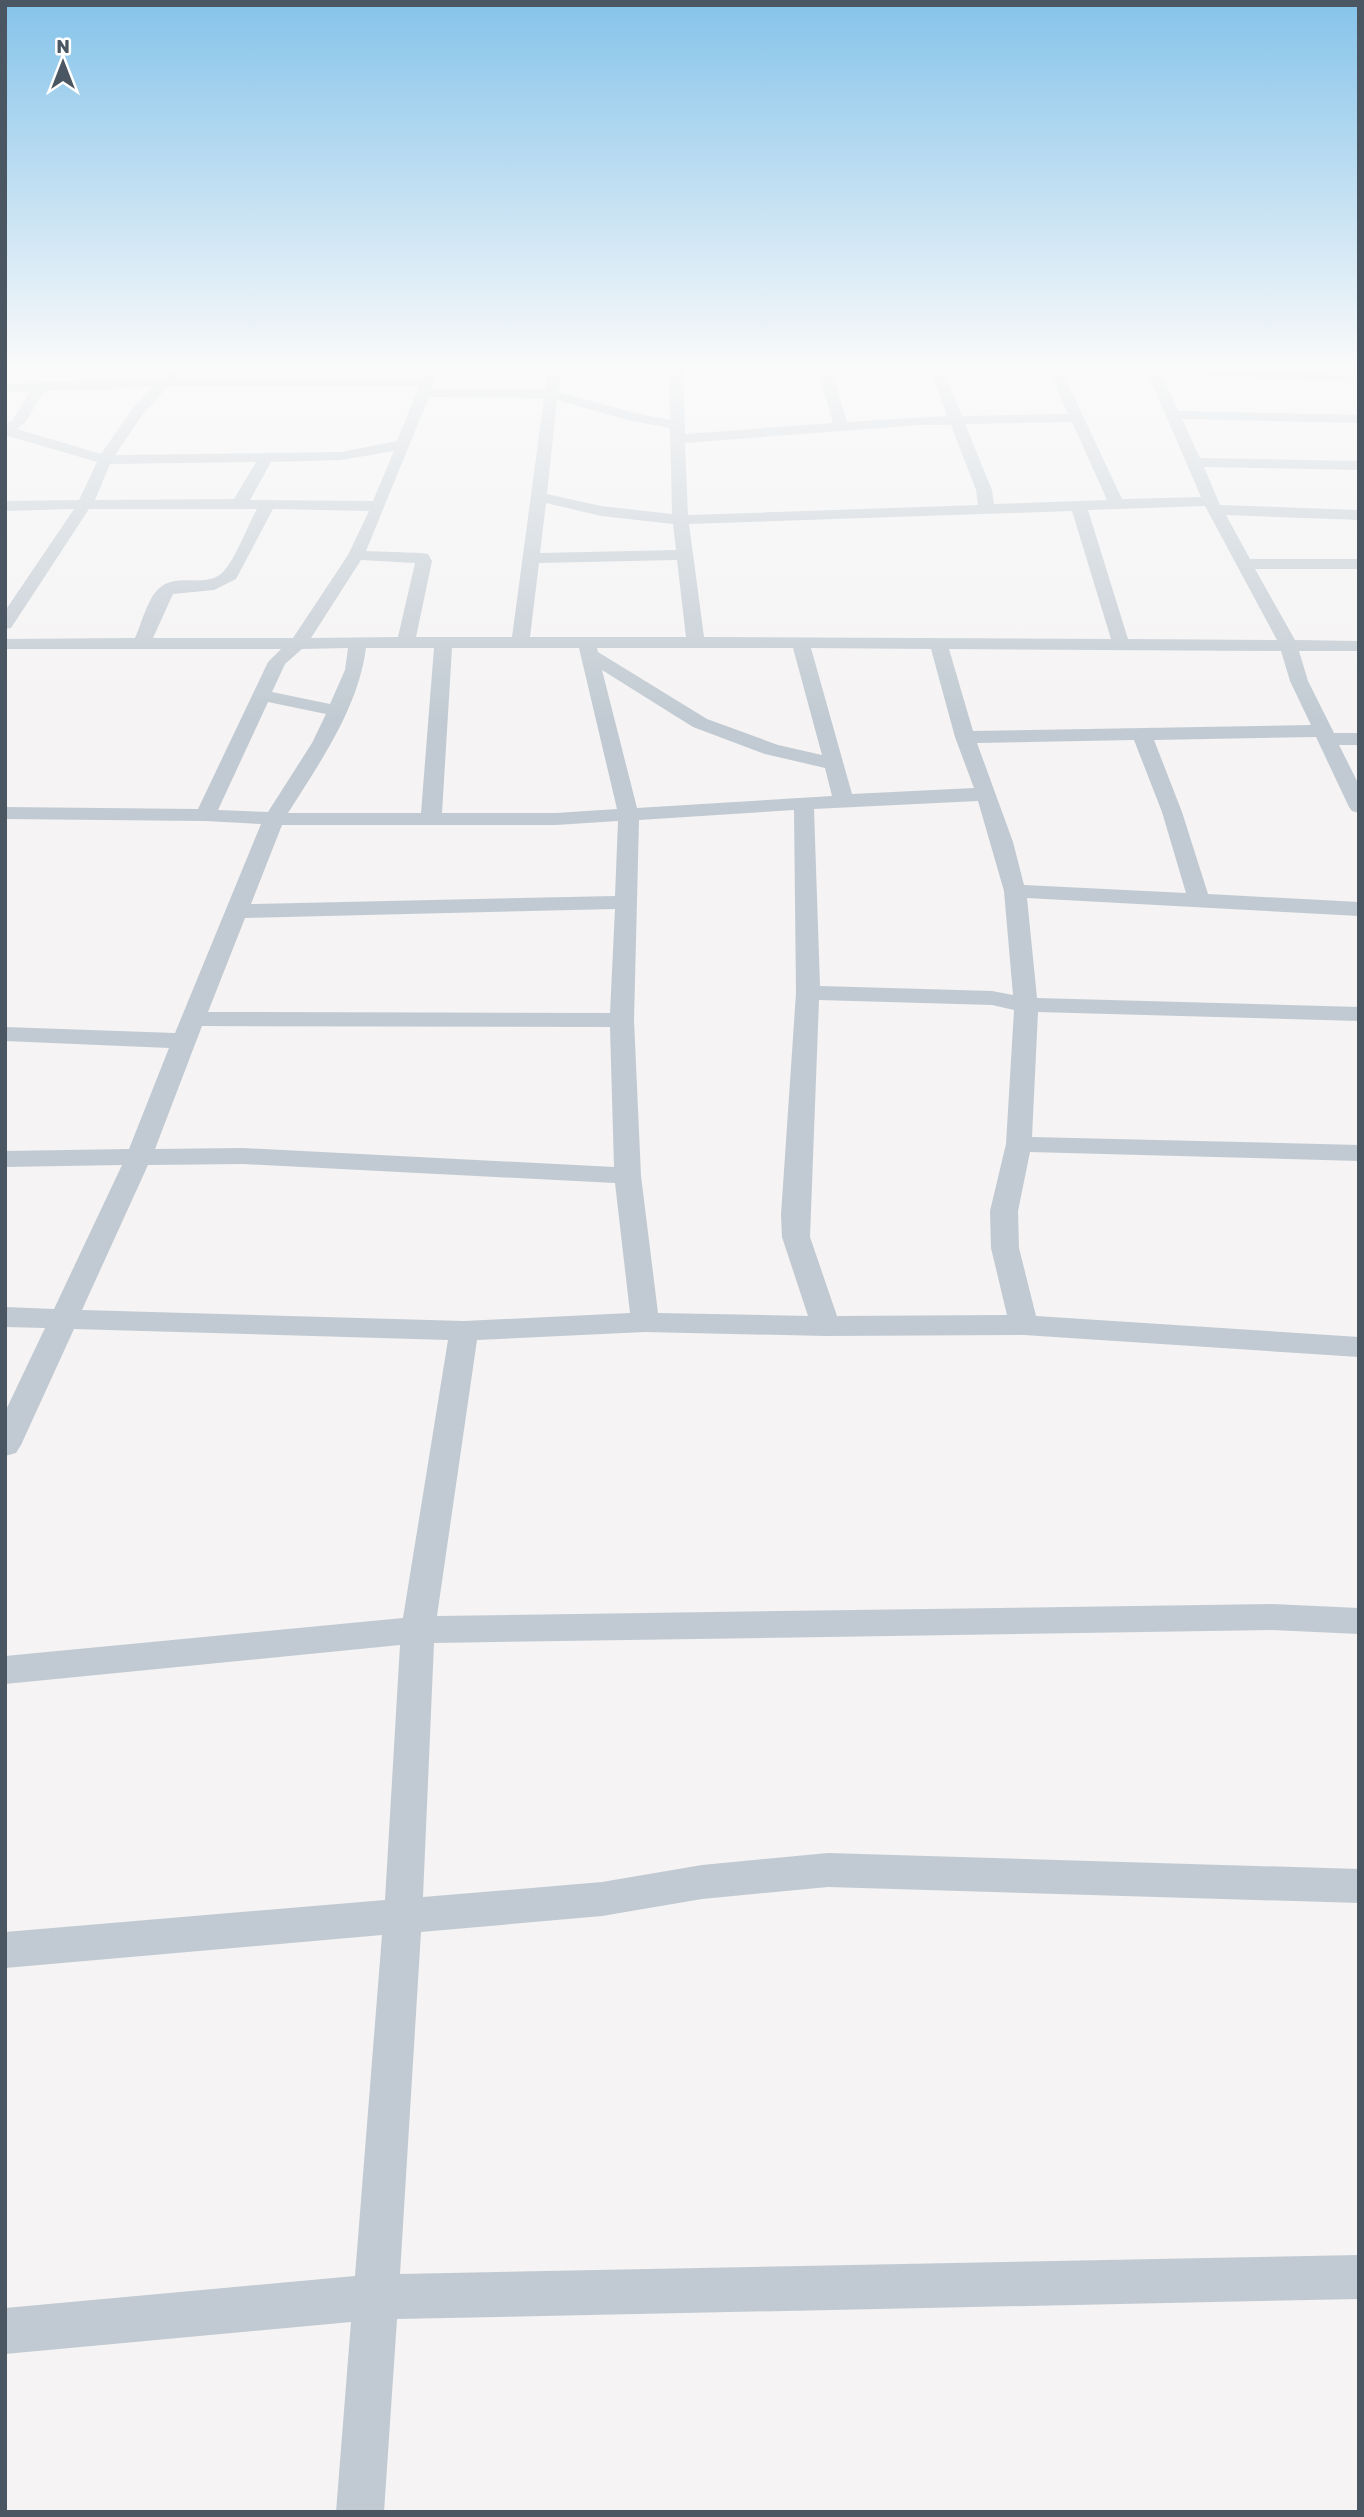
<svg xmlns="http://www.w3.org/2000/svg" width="1364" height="2517" font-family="Rubik,sans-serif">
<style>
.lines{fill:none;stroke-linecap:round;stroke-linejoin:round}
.street{fill:#c1cad2;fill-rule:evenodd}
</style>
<rect width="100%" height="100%" fill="#f5f3f3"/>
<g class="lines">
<path class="street" d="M 424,367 L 438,367 L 432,389 L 545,390 L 548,367 L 562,367 L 559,392 L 634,413 L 670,420 L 669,367 L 683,367 L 685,434 L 833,423 L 817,367 L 831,367 L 847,422 L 947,416 L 929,367 L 942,367 L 962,416 L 1068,414 L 1047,367 L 1060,367 L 1122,499 L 1201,497 L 1145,367 L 1359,375 L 1359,383 L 1161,373 L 1178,411 L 1359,415 L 1359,423 L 1182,419 L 1200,458 L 1359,461 L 1359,470 L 1204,467 L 1220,505 L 1359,510 L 1359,520 L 1226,515 L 1250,559 L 1359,559 L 1359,569 L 1255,569 L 1295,640 L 1359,641 L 1359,651 L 1299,651 L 1308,681 L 1334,733 L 1359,733 L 1359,745 L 1339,745 L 1359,785 L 1359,813 L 1352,811 L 1349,807 L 1316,737 L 1154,740 L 1182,812 L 1208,894 L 1359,902 L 1359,916 L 1027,898 L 1037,998 L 1359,1007 L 1359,1021 L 1038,1012 L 1032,1137 L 1359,1145 L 1359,1161 L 1030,1152 L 1018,1211 L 1019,1248 L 1036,1316 L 1359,1337 L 1359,1357 L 1024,1335 L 826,1336 L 645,1332 L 477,1340 L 437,1616 L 1272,1604 L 1359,1608 L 1359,1634 L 1272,1630 L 434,1643 L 423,1897 L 602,1882 L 702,1865 L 828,1853 L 1359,1869 L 1359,1903 L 828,1887 L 702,1899 L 602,1916 L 421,1932 L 400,2274 L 1359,2255 L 1359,2299 L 397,2319 L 384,2512 L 336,2512 L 351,2322 L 5,2354 L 5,2308 L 355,2276 L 382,1935 L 5,1968 L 5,1932 L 385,1900 L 400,1645 L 5,1684 L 5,1656 L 403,1618 L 448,1340 L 74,1329 L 21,1445 L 16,1453 L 5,1456 L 5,1412 L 45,1328 L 5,1327 L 5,1307 L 54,1309 L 122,1165 L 5,1167 L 5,1151 L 129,1149 L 169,1048 L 5,1041 L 5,1027 L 175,1033 L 261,824 L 205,821 L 5,819 L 5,807 L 198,809 L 268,662 L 281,649 L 5,649 L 5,639 L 135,638 C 142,623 148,595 162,586 C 181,573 208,589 224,571 C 237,556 247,527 257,509 L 89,509 L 11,628 L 5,629 L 5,611 L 74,509 L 5,511 L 5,501 L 79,500 L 97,462 L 5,435 L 5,424 L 13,420 L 30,391 L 5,392 L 5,384 L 161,378 L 171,371 L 178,375 L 176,378 L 421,378 ZM 168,386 L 419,386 L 397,441 L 341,452 L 115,455 L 143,414 ZM 153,387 L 133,408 L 101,454 L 17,429 L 25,423 L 44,391 ZM 429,397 L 544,398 L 512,637 L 416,637 L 432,561 L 428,554 L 422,553 L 366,551 ZM 557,400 L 627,420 L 670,428 L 672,514 L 601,506 L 547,494 ZM 1072,422 L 1107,500 L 994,504 L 992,490 L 965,424 ZM 918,425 L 951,425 L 976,490 L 978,505 L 688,515 L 685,443 ZM 394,451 L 373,501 L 250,500 L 271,462 L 341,460 ZM 256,462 L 234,499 L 95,500 L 110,464 ZM 546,503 L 601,516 L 673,524 L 676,550 L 540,553 ZM 1205,506 L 1277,640 L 1128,639 L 1088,510 ZM 273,509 L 369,511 L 348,555 L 293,638 L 153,638 L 173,594 L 214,590 L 236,579 ZM 1072,511 L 1111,639 L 704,637 L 689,524 ZM 361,560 L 415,563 L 398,637 L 311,638 ZM 677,560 L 686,637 L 530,637 L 539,563 ZM 348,648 L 345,670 L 330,704 L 272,692 L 285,664 L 302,649 ZM 366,648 L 434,648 L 421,813 L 288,813 C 320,762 358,709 366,648 ZM 452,648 L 579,648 L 617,809 L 556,813 L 442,813 ZM 597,648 L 793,648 L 822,755 L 778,745 L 707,719 L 598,652 ZM 811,648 L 931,649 L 955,737 L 974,788 L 852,794 ZM 949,649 L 1281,651 L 1290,681 L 1311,725 L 973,731 ZM 602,670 L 693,727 L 765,754 L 825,768 L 832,796 L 637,808 ZM 268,702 L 326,714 L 312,743 L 268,812 L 218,810 ZM 1134,740 L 1162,812 L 1186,893 L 1024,885 L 1013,842 L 977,743 ZM 978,801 L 1004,891 L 1013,995 L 992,991 L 820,986 L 814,809 ZM 794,810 L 796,993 L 781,1215 L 782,1237 L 808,1316 L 658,1313 L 641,1176 L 634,1020 L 639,820 ZM 618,821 L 615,896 L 251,904 L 282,825 L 556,825 ZM 615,909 L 610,1013 L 208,1012 L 245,918 ZM 819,1000 L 992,1005 L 1014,1010 L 1006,1144 L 990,1211 L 991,1248 L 1007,1315 L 837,1316 L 810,1237 ZM 202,1026 L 610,1027 L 614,1167 L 243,1148 L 155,1149 ZM 243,1164 L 615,1183 L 630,1313 L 464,1321 L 82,1310 L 148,1165 Z"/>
</g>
<linearGradient id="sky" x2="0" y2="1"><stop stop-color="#85c3ea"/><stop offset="0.51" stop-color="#fafafa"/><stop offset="1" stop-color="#fafafa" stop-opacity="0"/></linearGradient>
<rect width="1364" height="720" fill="url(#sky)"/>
<rect width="1364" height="2517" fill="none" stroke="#4a5661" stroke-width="14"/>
<g transform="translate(63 63)" stroke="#ffffff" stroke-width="5" paint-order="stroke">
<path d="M0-5L12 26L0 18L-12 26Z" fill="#4a5661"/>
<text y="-10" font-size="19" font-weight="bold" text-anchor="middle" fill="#4a5661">N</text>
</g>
</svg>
